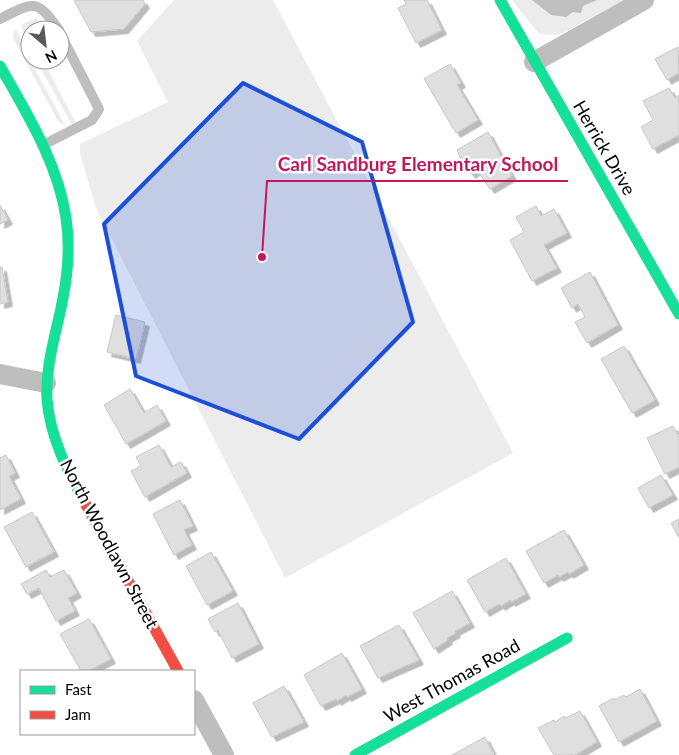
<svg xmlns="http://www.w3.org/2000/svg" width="679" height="755" font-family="Lato,sans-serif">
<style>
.green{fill:#ececec}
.water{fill:#bfbfbf}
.building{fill:#dfdfdf;stroke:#c7c7c7;filter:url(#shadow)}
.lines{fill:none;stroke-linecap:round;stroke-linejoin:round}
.lane{stroke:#bebebe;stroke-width:10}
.street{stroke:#bebebe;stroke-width:20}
.fast{stroke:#16e098;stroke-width:11}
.jam{stroke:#f24e42;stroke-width:11}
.marked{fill:#1d4ed8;fill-opacity:0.2;stroke:#1d4ed8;stroke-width:4;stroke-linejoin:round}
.labels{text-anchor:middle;stroke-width:5;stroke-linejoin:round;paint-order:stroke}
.street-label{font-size:18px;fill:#000;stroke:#fff}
.leader{fill:none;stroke:#c2185b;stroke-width:2}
.callout-dot{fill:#c2185b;stroke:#fff;stroke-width:2}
.callout-label{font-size:19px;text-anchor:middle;font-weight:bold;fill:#c2185b;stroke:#fff;stroke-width:5;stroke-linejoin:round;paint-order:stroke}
</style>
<defs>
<filter id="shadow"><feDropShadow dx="4.5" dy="4.5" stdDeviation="0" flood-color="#0004"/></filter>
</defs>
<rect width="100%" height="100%" fill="#fff"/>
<g class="green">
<polygon points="174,0 273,0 513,453 285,578 96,208 80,153 80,144 168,102 137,41"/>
<polygon points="512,0 624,0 569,30 557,35 539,34"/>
<polygon points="36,18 45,30 30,30 30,48 21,25"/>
<polygon points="16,28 30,60 66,127 58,121 14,40 13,34"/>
<polygon points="36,60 43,60 76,123 72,125"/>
</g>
<polygon class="water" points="532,0 597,0 583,6 581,13 573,12 566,17 551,15"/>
<g class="building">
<polygon points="74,0 143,0 145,4 124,29 91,32"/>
<polygon points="404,0 427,0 442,30 416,43 398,8 406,4"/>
<polygon points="678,47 679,73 667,80 655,59"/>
<polygon points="450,64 461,83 457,85 478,120 456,133 424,79"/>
<polygon points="669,88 675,98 679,95 679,135 653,149 641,127 653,120 643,101"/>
<polygon points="488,132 512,176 490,189 477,170 471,174 462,162 457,150"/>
<polygon points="0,205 8,220 0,224"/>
<polygon points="536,206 541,216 554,209 567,233 544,245 557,268 532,281 510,240 524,232 516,217"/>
<polygon points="0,267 2,267 8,302 0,304"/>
<polygon points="590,272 618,325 587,343 575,322 585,317 578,304 572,308 561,288"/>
<polygon points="116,315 145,322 136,359 107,352"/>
<polygon points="624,346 655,400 632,413 601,359"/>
<polygon points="130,389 144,413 157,405 166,421 126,444 104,405"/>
<polygon points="673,426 679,437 679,467 665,474 647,438"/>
<polygon points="159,445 171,467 181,462 187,473 145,497 131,471 141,466 136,457"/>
<polygon points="6,455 15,473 9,476 21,499 0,510 0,458"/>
<polygon points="661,475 673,495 649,508 638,488"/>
<polygon points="180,500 193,526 184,530 192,545 174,555 153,514"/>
<polygon points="32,512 54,552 26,567 4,527"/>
<polygon points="679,519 679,538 671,523"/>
<polygon points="564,530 584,565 569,574 568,572 559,577 558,575 544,583 526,551"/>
<polygon points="211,552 233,591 207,605 186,566"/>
<polygon points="506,558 526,594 511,602 510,600 501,606 499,604 485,612 467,580"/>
<polygon points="46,570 50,577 64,570 77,593 68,598 75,611 56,621 39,588 27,594 21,584"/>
<polygon points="452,591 470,623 455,631 456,633 447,638 448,640 434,649 413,613"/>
<polygon points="238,603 259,644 232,658 218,630 215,632 208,619"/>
<polygon points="89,619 111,659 88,671 81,671 60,634"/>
<polygon points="399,625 419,660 378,678 360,646"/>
<polygon points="342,653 362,689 347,697 346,695 337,701 336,699 321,706 304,675"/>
<polygon points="284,686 304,722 272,737 253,703"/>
<polygon points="640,689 657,721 619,742 599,706 614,698 615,700 624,695 626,697"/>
<polygon points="580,711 597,742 575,755 554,755 538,728 554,720 555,722 564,716 565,718"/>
<polygon points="485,737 494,755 452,755"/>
</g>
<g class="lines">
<g class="lane">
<path d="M 0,19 C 36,0 37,0 59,30"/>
<polyline points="43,145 92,120 99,109 60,33"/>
</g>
<g class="street">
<polyline points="534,62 644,0"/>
<polyline points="0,374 46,383"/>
<polyline points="194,700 224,755"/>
</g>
<g class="fast">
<polyline points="500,0 679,314"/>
<path d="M 0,66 C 27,114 58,163 66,218 C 70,244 68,272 63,298 C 57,331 45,365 47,399 C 50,438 68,472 86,505"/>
<polyline points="355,755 567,638"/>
</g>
<polyline class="jam" points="86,505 178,671"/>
</g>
<path class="marked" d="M 243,83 L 362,142 L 413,322 L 299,439 L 136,376 L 104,224 Z"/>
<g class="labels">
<g class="street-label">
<text transform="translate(604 148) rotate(60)" y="6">Herrick Drive</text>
<text transform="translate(109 544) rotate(62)" y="6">North Woodlawn Street</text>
<text transform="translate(452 681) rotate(-29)" y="6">West Thomas Road</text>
</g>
</g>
<path class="leader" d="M262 257L267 181H568"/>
<circle class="callout-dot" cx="262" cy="257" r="5"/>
<g class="callout-label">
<text x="418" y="171">Carl Sandburg Elementary School</text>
</g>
<rect x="20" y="670" width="175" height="65" fill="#ffffff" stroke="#999999"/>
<rect x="30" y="686" width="25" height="8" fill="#16e098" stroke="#999999"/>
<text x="65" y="695" font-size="15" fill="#000000">Fast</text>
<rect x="30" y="711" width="25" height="8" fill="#f24e42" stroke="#999999"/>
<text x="65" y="720" font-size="15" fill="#000000">Jam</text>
<g transform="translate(45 45) rotate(152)"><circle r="24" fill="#ffffff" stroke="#999999"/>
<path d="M0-4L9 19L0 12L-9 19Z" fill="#595959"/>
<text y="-8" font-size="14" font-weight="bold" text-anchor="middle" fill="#000000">N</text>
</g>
</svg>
